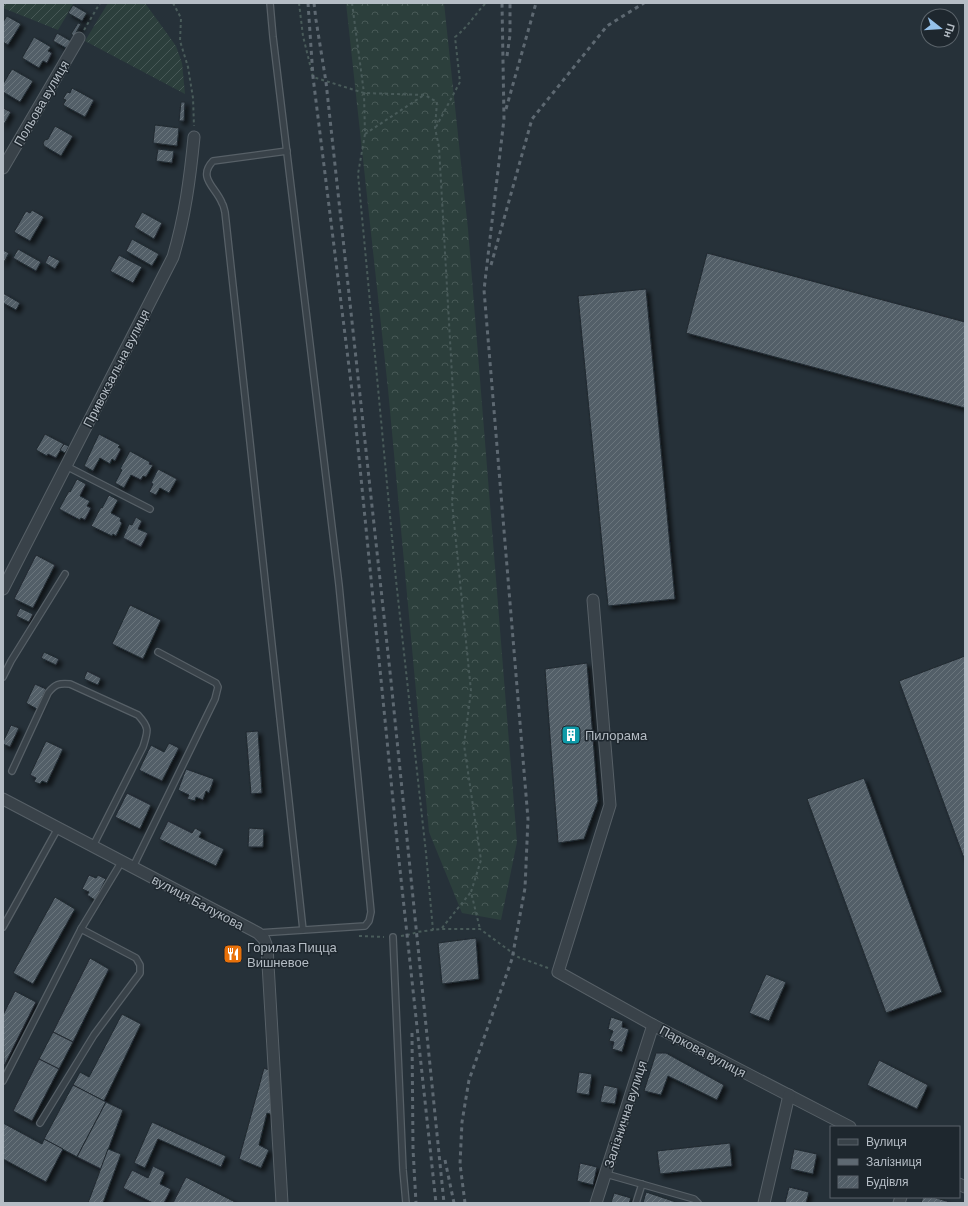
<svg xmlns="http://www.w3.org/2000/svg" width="968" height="1206" font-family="Barlow,sans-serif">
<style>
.forest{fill:url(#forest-crowns)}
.garden{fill:url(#garden-furrows)}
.building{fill:url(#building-hatch);stroke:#202930;filter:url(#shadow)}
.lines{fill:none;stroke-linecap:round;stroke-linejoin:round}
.lane-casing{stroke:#576067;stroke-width:8}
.street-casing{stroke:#576067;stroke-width:13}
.path{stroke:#495b5a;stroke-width:2;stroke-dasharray:3 3;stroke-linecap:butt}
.lane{stroke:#394249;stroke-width:5.5}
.street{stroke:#394249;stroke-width:11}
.rail{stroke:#5e6972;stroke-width:3;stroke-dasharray:4 4;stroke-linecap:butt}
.labels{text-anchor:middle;stroke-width:3;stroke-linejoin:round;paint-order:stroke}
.street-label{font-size:13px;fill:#b5bdc5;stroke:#1e272e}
.poi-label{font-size:13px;fill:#b5bdc5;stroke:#1e272e;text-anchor:start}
</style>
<defs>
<pattern id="forest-crowns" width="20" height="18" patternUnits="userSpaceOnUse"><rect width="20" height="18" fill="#2c3f3c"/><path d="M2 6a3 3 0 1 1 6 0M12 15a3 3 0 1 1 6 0" fill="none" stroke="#485957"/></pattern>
<pattern id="garden-furrows" width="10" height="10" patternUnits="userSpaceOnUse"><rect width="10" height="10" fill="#2c3f3c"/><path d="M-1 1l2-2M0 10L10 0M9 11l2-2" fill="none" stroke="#485957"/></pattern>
<pattern id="building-hatch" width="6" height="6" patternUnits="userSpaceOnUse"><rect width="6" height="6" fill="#535f68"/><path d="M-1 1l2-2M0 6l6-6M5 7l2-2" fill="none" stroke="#6a747c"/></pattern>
<filter id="shadow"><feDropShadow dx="3.5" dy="3.5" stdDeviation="2" flood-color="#0009"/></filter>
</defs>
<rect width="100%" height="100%" fill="#263139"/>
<polygon class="forest" points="346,3 444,3 468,229 517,842 501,920 462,913 429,832 388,389"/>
<g class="garden">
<polygon points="3,3 74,3 58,30 3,8"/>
<polygon points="108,3 145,3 176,46 182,63 185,94 85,41"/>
</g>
<g class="building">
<polygon points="73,5 87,13 82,21 68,13"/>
<polygon points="7,16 21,24 8,45 3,42 3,22"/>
<polygon points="78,23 81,24 74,36 71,34"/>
<polygon points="57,33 71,41 66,48 53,41"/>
<polygon points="34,37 51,47 48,51 52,53 47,63 43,61 39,68 22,58"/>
<polygon points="12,69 33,81 20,102 3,92 3,84"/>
<polygon points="72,88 94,100 85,117 63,105 66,100 63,99 67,92 70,93"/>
<polygon points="181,102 185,102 184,121 179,121"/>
<polygon points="3,108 11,112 3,126"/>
<polygon points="155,125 179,128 177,146 153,143"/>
<polygon points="55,126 73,136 61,156 44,146 43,143 45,140 48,139"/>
<polygon points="158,149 174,151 172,163 156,161"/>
<polygon points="32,210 44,217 30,241 14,232 26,211 30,213"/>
<polygon points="142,212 162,223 154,239 134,227"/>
<polygon points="132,239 159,254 152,266 126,251"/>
<polygon points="18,249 41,262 36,271 13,258"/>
<polygon points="3,250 9,253 3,264"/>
<polygon points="707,253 965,322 965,408 686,333"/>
<polygon points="49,255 60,261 55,269 45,263"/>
<polygon points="119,255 142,267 133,283 110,271"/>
<polygon points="646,289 675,599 608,606 578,296"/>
<polygon points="3,293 20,303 16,310 3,303"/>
<polygon points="45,434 64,444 56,458 48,454 47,456 36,450"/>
<polygon points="99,434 120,445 118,447 121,449 115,461 112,459 110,464 100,458 93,471 84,466"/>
<polygon points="64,444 69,446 65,453 60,450"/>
<polygon points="130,451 150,462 149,464 153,465 146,477 143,476 141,480 131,475 124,488 115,483 122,470 120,469"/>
<polygon points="158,469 177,479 169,493 160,488 156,495 149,492 153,484 151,483"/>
<polygon points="77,479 86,484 80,496 90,501 87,506 91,508 85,520 81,518 80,520 59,509 69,491 70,492"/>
<polygon points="109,495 118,500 111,513 121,518 120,521 122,523 116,536 113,534 112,536 91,526 101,507 102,508"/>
<polygon points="136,517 142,521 138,529 148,533 141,547 123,538 129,524 132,525"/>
<polygon points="36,555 55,565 33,608 14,599"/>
<polygon points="130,605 161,620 143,659 112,644"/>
<polygon points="20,608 33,614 29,622 16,616"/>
<polygon points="44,652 59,659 56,665 41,658"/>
<polygon points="965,656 965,861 899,681"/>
<polygon points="587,663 598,801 584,839 558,843 545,669"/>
<polygon points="87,671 101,678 98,685 84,679"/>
<polygon points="35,684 46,689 37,709 26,703"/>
<polygon points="11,725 19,728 10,747 3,744 3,742"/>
<polygon points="258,731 262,793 251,794 246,732"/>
<polygon points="46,741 63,749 47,783 42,781 40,784 34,782 36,778 30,775"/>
<polygon points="169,743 179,748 162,781 139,770 151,745 164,752"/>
<polygon points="186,769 214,779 209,793 206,791 203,800 196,797 195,801 187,799 189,795 178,790"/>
<polygon points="864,778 942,992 886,1013 807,799"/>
<polygon points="127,793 151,805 140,829 115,817"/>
<polygon points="168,821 192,833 195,828 202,832 199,837 224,849 216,866 159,839"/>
<polygon points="249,828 264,829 263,847 248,847"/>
<polygon points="89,875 96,878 98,875 106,879 95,900 87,895 89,892 82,889"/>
<polygon points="55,897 75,909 33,984 13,973"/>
<polygon points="476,938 479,979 442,984 438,943"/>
<polygon points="90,958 109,969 73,1042 53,1032"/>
<polygon points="766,974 786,982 769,1021 749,1013"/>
<polygon points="15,991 36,1002 4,1066 3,1015"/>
<polygon points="122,1014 141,1024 104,1101 73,1085 80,1072 89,1077"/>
<polygon points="611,1017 623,1021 622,1027 629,1029 622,1052 612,1049 614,1042 609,1041 613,1031 608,1029"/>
<polygon points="53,1032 73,1042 59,1069 39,1059"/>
<polygon points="656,1053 666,1053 724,1085 717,1100 668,1076 661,1095 644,1091"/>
<polygon points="39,1059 59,1069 32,1121 13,1111"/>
<polygon points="879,1060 928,1085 917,1109 867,1085"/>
<polygon points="264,1068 271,1071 273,1115 267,1113 259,1145 269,1150 261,1168 239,1159"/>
<polygon points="579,1072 592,1074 589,1095 576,1093"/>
<polygon points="73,1085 106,1102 77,1157 44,1139"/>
<polygon points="604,1085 618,1088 615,1104 600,1102"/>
<polygon points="106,1102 123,1110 101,1169 77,1157"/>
<polygon points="152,1122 226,1156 221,1167 158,1139 145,1168 134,1163"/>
<polygon points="3,1123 42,1144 44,1139 63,1149 46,1182 3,1159"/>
<polygon points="730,1143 732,1166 660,1174 657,1151"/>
<polygon points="108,1149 121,1154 103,1203 88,1203"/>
<polygon points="794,1149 817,1154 813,1174 790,1169"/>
<polygon points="580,1163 597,1167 593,1185 577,1181"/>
<polygon points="153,1166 165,1172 160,1184 171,1189 164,1203 153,1203 123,1188 132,1170 148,1178"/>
<polygon points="186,1177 237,1203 173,1203"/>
<polygon points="789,1187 809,1192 806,1203 785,1203"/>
<polygon points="646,1192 676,1202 675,1203 643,1203"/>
<polygon points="614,1193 631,1198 629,1203 611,1203"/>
<polygon points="923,1197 933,1197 953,1203 921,1203"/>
</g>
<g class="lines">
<g class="lane-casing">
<g id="lane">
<path d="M 287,151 L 213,161 C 197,178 216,187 222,203 C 224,206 224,209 225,212 L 303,930"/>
<polyline points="66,466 150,509"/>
<polyline points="3,677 11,661 65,574"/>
<path d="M 12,771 L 48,693 C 55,684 59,683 70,684 L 138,715 C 150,728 148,731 143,747 L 93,846"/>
<polyline points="133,867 215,699 218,687 216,683 158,652"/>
<polyline points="3,927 58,828"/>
<polyline points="258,933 365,926 369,921 371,912 339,585 273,37 270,3"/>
<polyline points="393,937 403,1170 406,1203"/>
<polyline points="3,1081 81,929 122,861"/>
<polyline points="40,1123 94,1035 140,973 140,965 136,958 81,929"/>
<polyline points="606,1174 694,1199 698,1203"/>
<polyline points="636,1203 642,1184"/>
</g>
</g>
<g class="street-casing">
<g id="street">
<polyline points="3,168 79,38"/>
<path d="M 3,589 L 173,257 C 185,217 190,178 194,137"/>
<polyline points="593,600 610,805 558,972 653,1025 850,1127"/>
<polyline points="3,799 258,933 264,939 267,947 282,1203"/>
<polyline points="959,1184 965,1187"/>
<polyline points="596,1203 653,1025"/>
<polyline points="764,1203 789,1095"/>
<polyline points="899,1203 901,1197"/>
</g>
</g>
<g class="path">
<polyline points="173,3 181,18 180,41 188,67 193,98 194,126"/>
<polyline points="299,3 303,36 313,77 364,93 425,95 437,102 435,128 439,147 456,445 452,502 471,691 464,745 481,860 471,892 480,929"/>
<polyline points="352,3 364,93 365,134 358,174 396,580 426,853 433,930"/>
<polyline points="84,30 100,3"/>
<path d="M 436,127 L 460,82 L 455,37 C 468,27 475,14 486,3"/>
<polyline points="365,134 424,95"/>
<polyline points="442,928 471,892"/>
<polyline points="359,936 384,937"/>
<polyline points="401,936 412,934 417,932 441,929 480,929 518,957 548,968"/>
</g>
<use href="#lane" class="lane"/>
<use href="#street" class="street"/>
<g class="rail">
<polyline points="308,3 313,77 354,407 398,851 436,1203"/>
<polyline points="314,3 316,20 326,82 391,681 444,1203"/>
<polyline points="507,56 510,35 510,3"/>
<polyline points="506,109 536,3"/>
<polyline points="491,265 532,119 607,26 644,3"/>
<polyline points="412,1033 413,1149 416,1203"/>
<polyline points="445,1160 454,1203"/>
<polyline points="465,1203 460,1164 462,1122 469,1080 512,959 525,888 528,819 484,290 504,119 502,3"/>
</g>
</g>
<defs>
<g id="building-square" transform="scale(1)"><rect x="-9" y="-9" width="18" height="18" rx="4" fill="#0f9aa8" stroke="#1e272e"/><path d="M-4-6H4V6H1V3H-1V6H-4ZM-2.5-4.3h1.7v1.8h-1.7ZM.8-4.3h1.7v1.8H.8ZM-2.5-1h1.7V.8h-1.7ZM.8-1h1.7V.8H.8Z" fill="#fff"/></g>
<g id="restaurant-square" transform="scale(1)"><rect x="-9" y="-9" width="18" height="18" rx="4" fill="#e8710a" stroke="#1e272e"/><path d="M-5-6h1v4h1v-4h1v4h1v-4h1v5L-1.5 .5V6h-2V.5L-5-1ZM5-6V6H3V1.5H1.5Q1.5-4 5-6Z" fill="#fff"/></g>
</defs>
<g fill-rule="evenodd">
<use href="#building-square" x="571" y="735"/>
<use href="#restaurant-square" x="233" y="954"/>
</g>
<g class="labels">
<g class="street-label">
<text transform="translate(41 103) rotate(-60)" y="5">Польова вулиця</text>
<text transform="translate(116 368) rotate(-63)" y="5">Привокзальна вулиця</text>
<text transform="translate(198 902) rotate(28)" y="5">вулиця Балукова</text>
<text transform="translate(703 1051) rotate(28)" y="5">Паркова вулиця</text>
<text transform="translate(625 1114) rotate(-72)" y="5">Залізнична вулиця</text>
</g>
<g class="poi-label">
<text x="585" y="740">Пилорама</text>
<text x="247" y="952">Горилаз Пицца<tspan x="247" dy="15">Вишневое</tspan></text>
</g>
</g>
<rect width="968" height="1206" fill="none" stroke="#b5bdc5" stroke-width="8"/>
<rect x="830" y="1126" width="130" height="72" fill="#1e272e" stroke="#5a636a"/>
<rect x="838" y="1139" width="20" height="6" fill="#394249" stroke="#5a636a"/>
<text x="866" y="1146" font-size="12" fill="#b5bdc5">Вулиця</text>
<rect x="838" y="1159" width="20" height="6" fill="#5e6972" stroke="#5a636a"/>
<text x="866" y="1166" font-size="12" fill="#b5bdc5">Залізниця</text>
<rect x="838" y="1176" width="20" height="12" fill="url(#building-hatch)" stroke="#5a636a"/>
<text x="866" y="1186" font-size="12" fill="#b5bdc5">Будівля</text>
<g transform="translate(940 28) rotate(107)"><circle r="19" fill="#1e272e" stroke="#5a636a"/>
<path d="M0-3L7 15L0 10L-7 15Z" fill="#95c1ea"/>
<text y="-6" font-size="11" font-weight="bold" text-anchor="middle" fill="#b5bdc5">Пн</text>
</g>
</svg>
